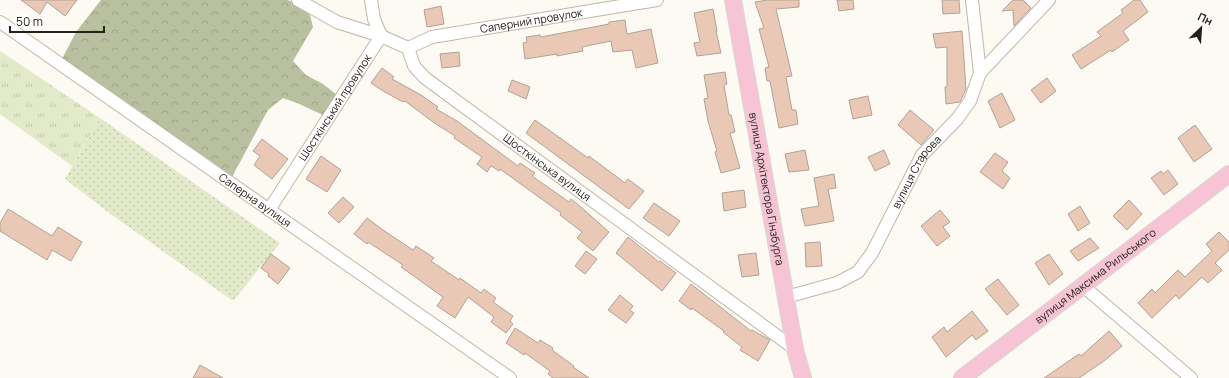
<svg xmlns="http://www.w3.org/2000/svg" width="1229" height="378" font-family="Manrope,sans-serif">
<style>
.grass{fill:url(#grass-dots)}
.forest{fill:url(#forest-crowns)}
.park{fill:url(#park-tufts)}
.building{fill:#e9c9b6;stroke:#b2a196}
.lines{fill:none;stroke-linecap:round;stroke-linejoin:round}
.minor-casing{stroke:#c1b8a8;stroke-width:14}
.major-casing{stroke:#d8d7d6;stroke-width:18}
.minor{stroke:#fff;stroke-width:12}
.major{stroke:#f7c4d6;stroke-width:16}
.labels{text-anchor:middle;stroke-width:3;stroke-linejoin:round;paint-order:stroke}
.street-label{font-size:11px;fill:#24211a;stroke:#fff}
</style>
<defs>
<pattern id="grass-dots" width="8" height="8" patternUnits="userSpaceOnUse"><rect width="8" height="8" fill="#e2eaca"/><path d="M2 2h.1M6 6h.1" fill="none" stroke="#c2c8ad" stroke-width="1.8" stroke-linecap="round"/></pattern>
<pattern id="forest-crowns" width="20" height="18" patternUnits="userSpaceOnUse"><rect width="20" height="18" fill="#b8c0a0"/><path d="M2 6a3 3 0 1 1 6 0M12 15a3 3 0 1 1 6 0" fill="none" stroke="#9ea589"/></pattern>
<pattern id="park-tufts" width="24" height="20" patternUnits="userSpaceOnUse"><rect width="24" height="20" fill="#e2eaca"/><path d="M3 7l-1-3M5 7V3M7 7l1-3M15 17l-1-3M17 17v-4M19 17l1-3" fill="none" stroke="#c2c8ad"/></pattern>
</defs>
<rect width="100%" height="100%" fill="#fdfaf3"/>
<polygon class="grass" points="100,118 280,243 233,301 112,215 65,179"/>
<polygon class="forest" points="101,0 288,0 309,11 313,27 293,61 306,75 323,84 336,94 330,106 323,115 297,103 283,98 268,110 232,177 62,59 76,32"/>
<polygon class="park" points="0,51 100,118 72,166 0,114"/>
<g class="building">
<polygon points="21,0 77,0 65,16 47,2 40,14"/>
<polygon points="767,0 799,0 799,7 776,9 792,76 786,77 792,110 796,110 798,124 779,128 770,81 767,81 765,68 769,67 759,29 764,28 755,2"/>
<polygon points="837,0 853,0 854,9 839,11"/>
<polygon points="942,0 959,0 960,13 943,14"/>
<polygon points="1013,0 1023,0 1031,8 1014,26 1013,10 1002,11"/>
<polygon points="1134,0 1140,0 1148,12 1123,31 1129,40 1112,52 1111,50 1081,69 1072,55 1101,36 1097,32 1123,13 1121,10"/>
<polygon points="441,6 444,24 427,27 424,10"/>
<polygon points="713,9 717,31 716,31 721,53 697,56 694,43 700,42 694,13"/>
<polygon points="625,20 627,34 651,29 658,63 636,68 632,50 613,52 611,41 582,47 583,51 557,56 557,54 525,59 523,43 527,42 526,37 540,35 541,37 609,24 609,22"/>
<polygon points="962,31 966,89 960,102 946,104 945,87 947,87 947,47 936,48 933,34"/>
<polygon points="459,52 460,66 442,68 440,54"/>
<polygon points="382,68 394,77 392,79 421,95 438,107 436,109 457,121 518,166 520,163 535,173 532,176 569,202 571,199 582,208 609,232 593,251 577,238 582,232 560,215 561,213 500,169 499,171 491,166 487,172 477,164 482,157 454,138 455,136 433,122 405,101 403,102 383,91 371,83"/>
<polygon points="725,72 727,84 724,85 729,115 731,115 735,132 730,133 740,168 721,173 715,152 717,151 708,121 704,99 708,98 704,75"/>
<polygon points="1047,78 1056,91 1041,103 1031,90"/>
<polygon points="512,80 530,87 526,99 508,91"/>
<polygon points="1002,93 1015,120 1000,128 988,101"/>
<polygon points="868,96 872,115 853,119 849,100"/>
<polygon points="910,110 934,130 921,145 898,125"/>
<polygon points="535,120 588,158 589,156 625,183 628,179 644,191 629,209 526,133"/>
<polygon points="1195,125 1212,149 1194,162 1178,138"/>
<polygon points="262,139 288,159 272,179 254,165 260,156 253,151"/>
<polygon points="805,150 809,170 789,172 785,154"/>
<polygon points="884,150 890,164 875,171 868,157"/>
<polygon points="995,153 1008,162 1002,171 1010,178 1003,189 980,172"/>
<polygon points="321,156 341,170 327,192 306,179"/>
<polygon points="1168,170 1178,184 1164,195 1151,178 1161,171 1163,174"/>
<polygon points="834,174 836,188 828,189 834,221 805,226 801,209 819,206 814,178"/>
<polygon points="744,190 746,207 724,211 722,193"/>
<polygon points="343,197 354,207 339,223 328,213"/>
<polygon points="1129,200 1142,214 1127,230 1113,216"/>
<polygon points="654,203 680,221 669,236 643,218"/>
<polygon points="1080,206 1090,223 1078,231 1068,214"/>
<polygon points="8,209 52,236 58,227 82,242 71,261 52,250 47,260 0,231 0,223"/>
<polygon points="940,210 950,222 943,227 950,236 937,246 921,226"/>
<polygon points="367,218 383,230 413,250 416,246 434,258 431,261 459,280 460,278 481,293 484,289 496,298 493,302 513,316 510,321 513,324 506,333 491,322 494,317 468,297 455,318 437,306 443,297 401,267 403,265 368,242 367,244 354,234"/>
<polygon points="1219,232 1229,242 1229,250 1215,263 1222,270 1208,283 1202,277 1179,299 1176,295 1152,318 1138,303 1152,289 1155,293 1178,270 1185,277 1212,251 1206,244"/>
<polygon points="628,237 659,262 660,261 676,273 662,291 616,253"/>
<polygon points="1090,238 1099,248 1078,261 1070,251"/>
<polygon points="820,242 822,266 806,267 805,243"/>
<polygon points="586,251 597,259 585,274 575,266"/>
<polygon points="756,253 759,275 742,277 738,255"/>
<polygon points="271,254 290,268 278,284 268,276 269,274 261,268"/>
<polygon points="1049,254 1063,274 1049,285 1035,263"/>
<polygon points="998,279 1019,305 1007,315 985,289"/>
<polygon points="691,284 751,331 752,330 770,340 758,361 740,350 742,347 723,332 724,331 692,308 691,310 679,301"/>
<polygon points="620,295 633,306 630,310 634,313 626,323 608,310"/>
<polygon points="972,311 988,331 976,340 972,335 946,357 932,337 944,327 947,332"/>
<polygon points="515,328 538,343 540,340 553,348 552,350 574,366 573,367 589,378 553,378 548,374 550,371 525,353 524,355 506,343"/>
<polygon points="1109,331 1122,346 1104,361 1079,378 1044,378 1079,354 1081,356"/>
<polygon points="200,365 223,378 193,378"/>
</g>
<g class="lines">
<g class="minor-casing">
<g id="minor">
<path id="s1" d="M 298,0 L 337,22 L 381,36 L 408,48 L 414,66 L 425,78 L 795,349"/>
<path id="s2" d="M 0,22 L 510,378"/>
<path id="s3" d="M 408,48 L 432,37 L 657,0"/>
<polyline points="980,73 1049,0"/>
<path id="s4" d="M 269,210 L 381,36 L 374,19 L 371,0"/>
<polyline points="1083,286 1191,378"/>
<path id="s5" d="M 786,297 L 837,283 L 858,272 L 872,253 L 922,155 L 957,119 L 970,101 L 980,73 L 972,0"/>
</g>
</g>
<g class="major-casing">
<g id="major">
<path id="s6" d="M 733,0 L 795,349 L 803,378"/>
<path id="s7" d="M 962,378 L 1229,174"/>
</g>
</g>
<use href="#minor" class="minor"/>
<use href="#major" class="major"/>
</g>
<g class="labels">
<g class="street-label">
<text dy="4" stroke="none"><textPath href="#s3" startOffset="127">Саперний провулок</textPath></text>
<text dy="4" stroke="none"><textPath href="#s4" startOffset="122">Шосткінський провулок</textPath></text>
<text dy="4" stroke="none"><textPath href="#s1" startOffset="307">Шосткінська вулиця</textPath></text>
<text dy="4" stroke="none"><textPath href="#s5" startOffset="193">вулиця Старова</textPath></text>
<text dy="4" stroke="none"><textPath href="#s6" startOffset="192">вулиця Архітектора Гінзбурга</textPath></text>
<text dy="4" stroke="none"><textPath href="#s2" startOffset="311">Саперна вулиця</textPath></text>
<text dy="4" stroke="none"><textPath href="#s7" startOffset="168">вулиця Максима Рильського</textPath></text>
</g>
</g>
<g transform="translate(1201 28) rotate(25)" stroke="#ffffff" stroke-width="3" paint-order="stroke">
<path d="M0-3L7 15L0 10L-7 15Z" fill="#24211a"/>
<text y="-6" font-size="11" font-weight="bold" text-anchor="middle" fill="#24211a">Пн</text>
</g>
<path d="M10 26v6h94v-6" fill="none" stroke="#24211a" stroke-width="2"/>
<text x="16" y="26" font-size="12" fill="#24211a" stroke="#ffffff" stroke-width="3" paint-order="stroke">50 m</text>
</svg>
